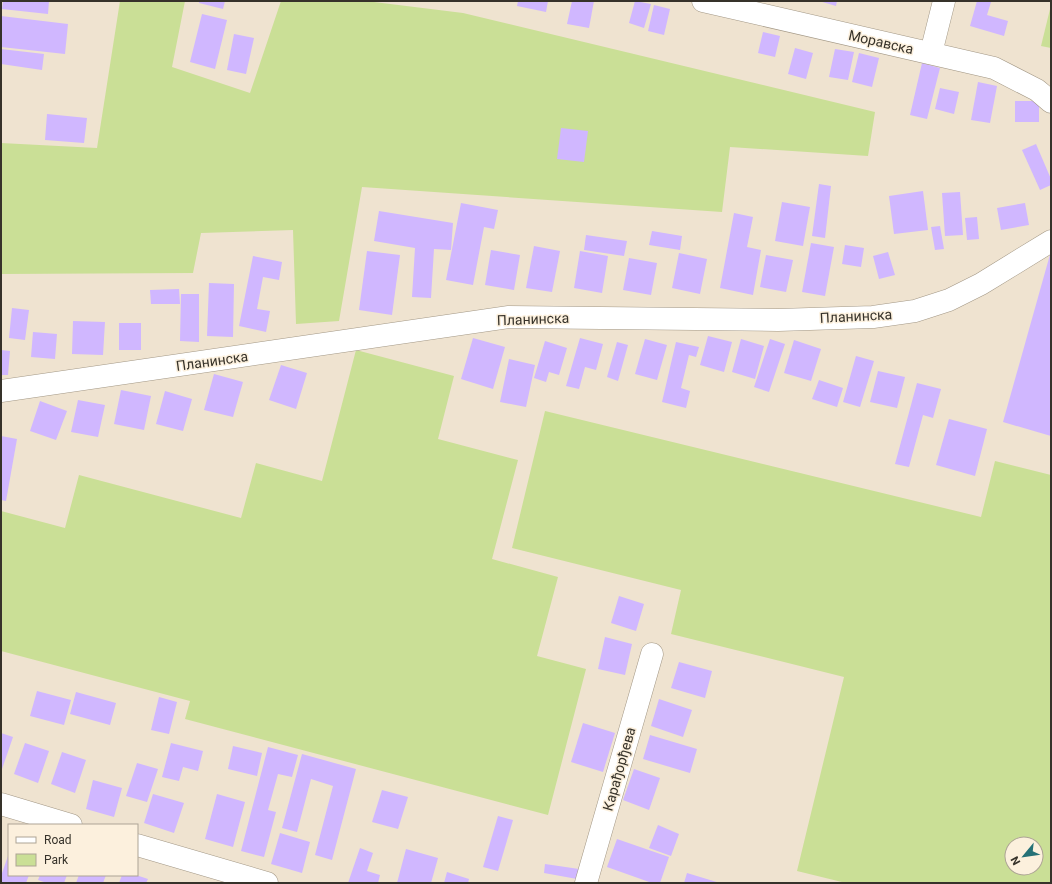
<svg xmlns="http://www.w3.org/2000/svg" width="1052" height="884" font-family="Roboto,sans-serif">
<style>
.green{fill:#cadf96;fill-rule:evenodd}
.building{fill:#d0b7ff}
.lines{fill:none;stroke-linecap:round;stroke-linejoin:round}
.minor-casing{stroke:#a29785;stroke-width:23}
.minor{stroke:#fff;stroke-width:22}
.labels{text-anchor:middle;stroke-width:3;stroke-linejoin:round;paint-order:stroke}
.street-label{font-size:14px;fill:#36322a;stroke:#fcf0dd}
</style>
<rect width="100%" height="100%" fill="#efe3d0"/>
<g class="green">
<polygon points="120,1 185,1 172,67 250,93 281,1 366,1 463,13 875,112 868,156 730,147 722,212 362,187 339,321 296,324 293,230 201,233 193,273 1,274 1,143 97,148"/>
<polygon points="1051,5 1051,48 1041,46"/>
<polygon points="356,350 454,376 438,439 518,460 492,559 558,577 537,656 586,669 548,815 185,719 190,701 1,651 1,511 65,528 79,475 241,518 256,463 322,481"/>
<path d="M 545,411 L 981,517 L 995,461 L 1051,475 L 1051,883 L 846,883 L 797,871 L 844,677 L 671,634 L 681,590 L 512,548 ZM 1012,844 L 1036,844 L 1036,868 L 1012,868 Z"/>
</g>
<g class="building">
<polygon points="3,1 49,1 48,14 2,9"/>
<polygon points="199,1 225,1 223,9 199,3"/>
<polygon points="518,1 548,1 546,12 517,6"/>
<polygon points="572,1 594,1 589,28 567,24"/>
<polygon points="635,1 651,4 644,28 629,23"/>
<polygon points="819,1 837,1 836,6"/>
<polygon points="977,1 991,2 987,15 1008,21 1004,36 970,26"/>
<polygon points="654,5 670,9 664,35 648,31"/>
<polygon points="202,14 227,20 215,69 190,62"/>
<polygon points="1,16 68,24 65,54 1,47"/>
<polygon points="763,32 780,36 775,57 758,53"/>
<polygon points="234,34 254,38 246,74 227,70"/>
<polygon points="795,48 813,53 806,79 788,74"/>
<polygon points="1,49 44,54 42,70 1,64"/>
<polygon points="835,49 854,52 848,80 829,77"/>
<polygon points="859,53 879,58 872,87 852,82"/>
<polygon points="922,63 940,68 927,119 910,115"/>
<polygon points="978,82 997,86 990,123 971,120"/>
<polygon points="940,88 959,92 954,114 935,109"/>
<rect x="1015" y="101" width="24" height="21"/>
<polygon points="47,114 87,118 84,143 45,140"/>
<polygon points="561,128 588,131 584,162 557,159"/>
<polygon points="1036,144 1051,179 1051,185 1040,190 1022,150"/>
<polygon points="819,184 831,186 825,238 812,236"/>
<polygon points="923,191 928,230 894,234 889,196"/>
<polygon points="960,192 963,235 945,236 942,193"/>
<polygon points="782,202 810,207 803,246 775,241"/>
<polygon points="461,203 498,210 494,229 484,227 473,285 446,280"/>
<polygon points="1025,203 1029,225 1001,230 997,208"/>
<polygon points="379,211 453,223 451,250 434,249 431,298 412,297 415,248 374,241"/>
<polygon points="734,213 753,217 747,247 761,250 753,295 720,288"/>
<polygon points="977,217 979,239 967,240 965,218"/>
<polygon points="940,226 944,249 935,250 931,227"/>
<polygon points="652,231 682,236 680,250 649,245"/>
<polygon points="586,235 627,241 624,256 584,250"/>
<polygon points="811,243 834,247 825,296 802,292"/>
<polygon points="845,245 864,248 861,267 842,264"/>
<polygon points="534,246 560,251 552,292 526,288"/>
<polygon points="491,250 520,255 514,290 485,285"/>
<polygon points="367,251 400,255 392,315 359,310"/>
<polygon points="580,251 608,256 602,293 574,288"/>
<polygon points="1051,251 1051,436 1003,422"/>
<polygon points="888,252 895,275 879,279 873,256"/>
<polygon points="679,253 707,259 700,294 672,288"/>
<polygon points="766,255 793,260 786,292 760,287"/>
<polygon points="253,256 282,262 279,280 263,277 257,309 270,311 266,332 239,326"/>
<polygon points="629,258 657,263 651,295 623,290"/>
<polygon points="209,283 234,284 233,337 207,336"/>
<polygon points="179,289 180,304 151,304 150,290"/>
<polygon points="181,294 199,294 199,342 180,341"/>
<polygon points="12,308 29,310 25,340 9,338"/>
<polygon points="73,321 105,322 103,355 72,354"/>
<rect x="119" y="323" width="22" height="27"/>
<polygon points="33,332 57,334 55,359 31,357"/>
<polygon points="708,336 732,342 724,372 700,365"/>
<polygon points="473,338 505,347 493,389 461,379"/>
<polygon points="580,338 603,344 596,370 585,367 579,389 566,386"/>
<polygon points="645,339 667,345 657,380 635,374"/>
<polygon points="741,339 764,346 755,379 732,372"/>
<polygon points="770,339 785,344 769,392 754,387"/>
<polygon points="794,340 821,349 811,381 784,373"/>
<polygon points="545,341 567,348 559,375 549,372 546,382 534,378"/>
<polygon points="617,342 628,345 618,381 607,377"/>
<polygon points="676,342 699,347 696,357 689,355 681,388 690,391 686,408 662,402"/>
<polygon points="1,350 10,351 8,375 1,375"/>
<polygon points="856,356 874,361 860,407 843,402"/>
<polygon points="509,359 535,365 526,407 500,402"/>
<polygon points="281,365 307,373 296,409 269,400"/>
<polygon points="878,371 905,377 897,408 870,402"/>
<polygon points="214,374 243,382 233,417 204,410"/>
<polygon points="819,380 843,388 837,407 812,399"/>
<polygon points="917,383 941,389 933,418 923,415 909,467 895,464"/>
<polygon points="121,390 151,396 144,430 114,424"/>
<polygon points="165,391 192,399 183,431 156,424"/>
<polygon points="78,400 105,405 98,437 71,432"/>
<polygon points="40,401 67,411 56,440 30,431"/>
<polygon points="949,419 987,429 975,476 936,465"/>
<polygon points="1,436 17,439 6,501 1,500"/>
<polygon points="619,596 644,604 636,631 611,623"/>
<polygon points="605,637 632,644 625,675 598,669"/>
<polygon points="679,662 712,671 705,698 671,688"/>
<polygon points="37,691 71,700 64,725 30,716"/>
<polygon points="76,692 116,703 110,725 70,714"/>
<polygon points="159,697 177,702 169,734 151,730"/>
<polygon points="659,699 692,710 683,737 651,726"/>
<polygon points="583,723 615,733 603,772 571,762"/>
<polygon points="1,733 13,737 2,769 1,769"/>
<polygon points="650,735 697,749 690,773 643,759"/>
<polygon points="25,743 49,751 38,783 14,774"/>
<polygon points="171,743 203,751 198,771 183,767 179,781 162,777"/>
<polygon points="233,746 262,753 257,776 228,769"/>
<polygon points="268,747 298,755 292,777 278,774 268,810 276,812 264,857 241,851"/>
<polygon points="62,752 86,760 75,793 51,784"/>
<polygon points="302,754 356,769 332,860 315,855 333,786 311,779 297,832 282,828"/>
<polygon points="137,763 158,769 147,802 126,796"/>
<polygon points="634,769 660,778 649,810 623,800"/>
<polygon points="93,780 122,788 114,817 86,809"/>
<polygon points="382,790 408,797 398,829 372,822"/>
<polygon points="153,794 184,803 174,833 144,823"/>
<polygon points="217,794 245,802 233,847 205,839"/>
<polygon points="498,816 513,820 498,871 483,867"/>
<polygon points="658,825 679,834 671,856 649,848"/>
<polygon points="280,833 310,842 302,873 271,864"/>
<polygon points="617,839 669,857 660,883 652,883 607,867"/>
<polygon points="360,848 373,853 367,871 380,875 378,883 348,883"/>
<polygon points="406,849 438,858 431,883 397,883"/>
<polygon points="9,853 9,875 29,875 26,883 1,883 1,876"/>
<polygon points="545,864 579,869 577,879 544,873"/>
<polygon points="447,872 469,879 468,883 444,883"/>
<polygon points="687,873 720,883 684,883"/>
<polygon points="40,875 67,875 64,883 47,883 38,880"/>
<polygon points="79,875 106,875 103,883 76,883"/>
<polygon points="122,875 136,875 148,879 146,883 119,883"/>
</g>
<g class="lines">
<g class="minor-casing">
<g id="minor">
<polyline points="703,1 994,68 1037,90 1051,102"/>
<polyline points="931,53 944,1"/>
<polyline points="1,391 509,317 778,320 873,317 915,311 949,300 981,284 1051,241"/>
<polyline points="1,804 71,825"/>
<polyline points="137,845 267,883"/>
<polyline points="586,883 652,654"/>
</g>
</g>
<use href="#minor" class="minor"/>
</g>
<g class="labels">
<g class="street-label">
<text transform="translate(881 42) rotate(13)" y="5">Моравска</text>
<text transform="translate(856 316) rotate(-3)" y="5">Планинска</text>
<text transform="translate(533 319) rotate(-2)" y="5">Планинска</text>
<text transform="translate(212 361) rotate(-8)" y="5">Планинска</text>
<text transform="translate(619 769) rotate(-74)" y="5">Карађорђева</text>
</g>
</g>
<rect width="1052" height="884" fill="none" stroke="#36322a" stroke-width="4"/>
<rect x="8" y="824" width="130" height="52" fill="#fcf0dd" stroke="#ada495"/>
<rect x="16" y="837" width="20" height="6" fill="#ffffff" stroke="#ada495"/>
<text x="44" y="844" font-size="12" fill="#36322a">Road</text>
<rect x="16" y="854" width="20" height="12" fill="#cadf96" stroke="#ada495"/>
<text x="44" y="864" font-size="12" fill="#36322a">Park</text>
<g transform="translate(1024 856) rotate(241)"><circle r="19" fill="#fcf0dd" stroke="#ada495"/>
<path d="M0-3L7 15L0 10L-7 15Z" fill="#267176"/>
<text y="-6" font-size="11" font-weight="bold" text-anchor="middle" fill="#36322a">N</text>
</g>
</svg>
